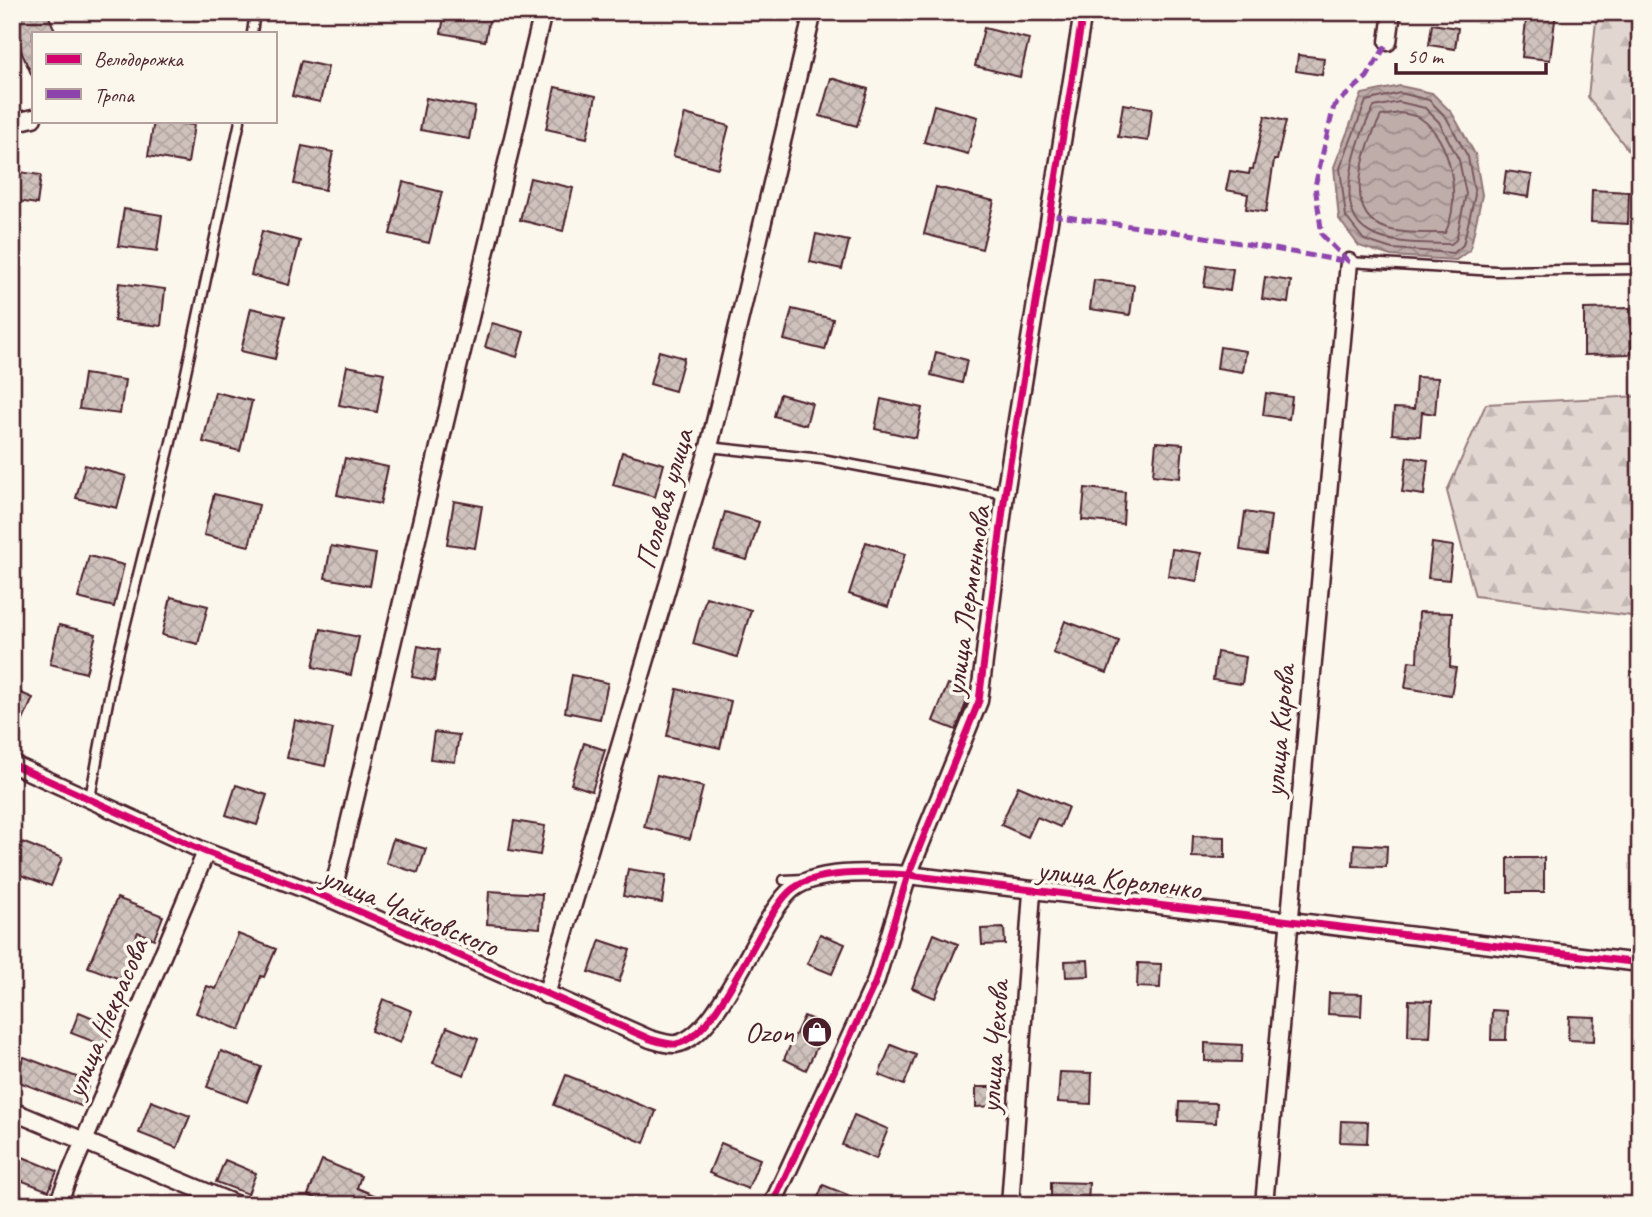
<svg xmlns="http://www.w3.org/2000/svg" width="1652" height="1217" font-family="Caveat,sans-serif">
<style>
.forest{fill:url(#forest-firs);stroke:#967b7e;stroke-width:2}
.water{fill:url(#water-waves);stroke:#907477;stroke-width:2}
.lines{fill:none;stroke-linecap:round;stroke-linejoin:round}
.shore{stroke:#79585e;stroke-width:2}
.building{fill:url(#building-cross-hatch);stroke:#4a1f2b;stroke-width:2}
.service-casing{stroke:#4a1f2b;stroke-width:13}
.minor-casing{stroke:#4a1f2b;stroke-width:21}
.service{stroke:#fbf7ec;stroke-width:8}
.minor{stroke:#fbf7ec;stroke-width:16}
.quiet{stroke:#8e44ad;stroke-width:5;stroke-dasharray:10 5;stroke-linecap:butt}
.cycleway-casing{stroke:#fbf7ec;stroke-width:11}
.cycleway{stroke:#d6006c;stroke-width:7}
.labels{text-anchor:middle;stroke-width:7;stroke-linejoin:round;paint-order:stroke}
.street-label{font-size:30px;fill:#4a1f2b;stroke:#fbf7ec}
.poi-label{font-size:30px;fill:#4a1f2b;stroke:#fbf7ec;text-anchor:end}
</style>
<defs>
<pattern id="forest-firs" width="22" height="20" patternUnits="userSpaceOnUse" patternTransform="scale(1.75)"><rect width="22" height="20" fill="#e2d7d0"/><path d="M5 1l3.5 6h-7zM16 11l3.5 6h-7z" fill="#c3b8b3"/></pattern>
<pattern id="water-waves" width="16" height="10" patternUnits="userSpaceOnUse" patternTransform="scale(1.75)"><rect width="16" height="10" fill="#bfadaa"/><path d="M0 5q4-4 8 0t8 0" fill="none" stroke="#9d8c8b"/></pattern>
<pattern id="building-cross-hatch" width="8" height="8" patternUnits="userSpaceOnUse" patternTransform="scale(1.75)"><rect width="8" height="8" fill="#cfc2bc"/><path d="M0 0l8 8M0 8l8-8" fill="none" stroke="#b3a6a2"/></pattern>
</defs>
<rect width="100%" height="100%" fill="#fbf7ec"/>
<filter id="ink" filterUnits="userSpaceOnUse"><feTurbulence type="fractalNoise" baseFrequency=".0143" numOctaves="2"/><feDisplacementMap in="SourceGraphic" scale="14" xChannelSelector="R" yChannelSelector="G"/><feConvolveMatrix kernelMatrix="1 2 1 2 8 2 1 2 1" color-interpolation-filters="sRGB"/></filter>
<g filter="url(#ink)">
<g class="forest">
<polygon points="1597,12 1640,12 1640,166 1588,97"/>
<polygon points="1640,396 1640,617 1475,596 1447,491 1486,404"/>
</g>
<polygon class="water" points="1400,86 1432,93 1452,113 1475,154 1482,195 1470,250 1456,260 1391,256 1359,246 1339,219 1334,167 1362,94"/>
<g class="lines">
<g class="shore">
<polygon points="1400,93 1429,100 1446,117 1468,157 1475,195 1463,245 1454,253 1392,249 1364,240 1346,217 1340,168 1366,101"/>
<path d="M 1399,102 L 1425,108 L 1439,122 L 1459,160 L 1466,194 L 1456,240 L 1451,244 C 1427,243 1392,245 1370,233 C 1330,212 1358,136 1374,107 Z"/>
<path d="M 1399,113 C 1406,114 1415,115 1420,118 C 1452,139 1462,201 1445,233 C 1426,233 1391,235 1375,223 C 1344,201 1368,141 1381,116 Z"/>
</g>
</g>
<g class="building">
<polygon points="32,12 47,12 56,33 33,33 33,78 12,31 12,21"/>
<polygon points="445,12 490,16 485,41 441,33"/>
<polygon points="1527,12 1556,12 1550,60 1522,57"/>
<polygon points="1432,24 1458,28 1455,49 1429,45"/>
<polygon points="984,28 1029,39 1020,77 975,66"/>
<polygon points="1298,55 1324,58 1322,75 1296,71"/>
<polygon points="301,61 328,67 320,102 292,96"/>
<polygon points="831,78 868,89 857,126 820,116"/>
<polygon points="555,87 596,96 587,138 546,129"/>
<polygon points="426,98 475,107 469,139 420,130"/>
<polygon points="1123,104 1152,108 1148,141 1118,137"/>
<polygon points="934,105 978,117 968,154 924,142"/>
<polygon points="685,114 729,126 718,168 673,156"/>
<polygon points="1265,116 1286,121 1277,160 1274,160 1266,212 1246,209 1248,194 1226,190 1230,171 1249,174 1250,169 1253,169"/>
<polygon points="154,121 194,125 188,163 148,156"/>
<polygon points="302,146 333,152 325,190 294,184"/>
<polygon points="12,171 41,175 37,204 12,200"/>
<polygon points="1506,171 1532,175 1529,197 1503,193"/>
<polygon points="530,178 573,188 563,231 520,220"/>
<polygon points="403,182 442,192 429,243 390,234"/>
<polygon points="936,187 994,201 982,249 924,234"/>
<polygon points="1592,190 1629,192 1628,224 1591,222"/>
<polygon points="124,209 162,215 157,251 118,246"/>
<polygon points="262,231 300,241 289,285 251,275"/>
<polygon points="816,234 849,241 842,269 810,262"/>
<polygon points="1207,265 1233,269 1230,291 1204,287"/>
<polygon points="1265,277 1291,281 1288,303 1262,299"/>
<polygon points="1094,280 1134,285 1130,315 1090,309"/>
<polygon points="119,283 165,289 161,326 114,321"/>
<polygon points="251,308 285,316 275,359 241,351"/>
<polygon points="1630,308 1631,354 1584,355 1584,309"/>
<polygon points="792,309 833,319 825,350 784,340"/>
<polygon points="492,323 524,332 517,357 485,347"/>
<polygon points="1220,347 1246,351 1243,372 1217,368"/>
<polygon points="659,351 684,358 675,391 650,384"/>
<polygon points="936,352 967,360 962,383 931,375"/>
<polygon points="347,366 384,373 377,412 339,405"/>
<polygon points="84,374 125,380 120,414 79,409"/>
<polygon points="1416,377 1438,378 1435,414 1422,412 1420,436 1392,434 1394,408 1414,409"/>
<polygon points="215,392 252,401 240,451 203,442"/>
<polygon points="1266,393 1292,397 1289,419 1263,415"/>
<polygon points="780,394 812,403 806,425 774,416"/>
<polygon points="881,399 922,408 916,438 875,429"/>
<polygon points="1156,442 1183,444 1180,478 1153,475"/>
<polygon points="622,452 664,464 655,497 613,485"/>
<polygon points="1407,457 1428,460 1424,495 1402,492"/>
<polygon points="345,458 388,467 380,504 337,495"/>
<polygon points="85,465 126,476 117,508 76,498"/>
<polygon points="1085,488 1125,492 1123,524 1082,520"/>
<polygon points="214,494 259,505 249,546 204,535"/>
<polygon points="454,501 482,506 475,548 447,544"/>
<polygon points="725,512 759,522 747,560 714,551"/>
<polygon points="1245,512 1271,516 1266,554 1240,550"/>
<polygon points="866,542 905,554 888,607 849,594"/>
<polygon points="1432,543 1453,546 1449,580 1428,578"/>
<polygon points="331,546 376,554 370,586 325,578"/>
<polygon points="1172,549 1201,553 1197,581 1168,576"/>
<polygon points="89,556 124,565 114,607 78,598"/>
<polygon points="171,597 208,606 198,644 162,635"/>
<polygon points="706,597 751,610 737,657 693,644"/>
<polygon points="1419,612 1452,613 1450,667 1456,668 1451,695 1405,688 1409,661 1417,662"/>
<polygon points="1065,621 1119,641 1107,673 1053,653"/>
<polygon points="59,625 96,634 86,673 50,664"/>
<polygon points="321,629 359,637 351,675 313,667"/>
<polygon points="418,646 439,650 434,681 412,677"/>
<polygon points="1217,652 1246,657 1242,684 1213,680"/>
<polygon points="572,675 608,683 600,719 565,712"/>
<polygon points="948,684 970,692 956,730 933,721"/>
<polygon points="12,689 33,698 12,745"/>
<polygon points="677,689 731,701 720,748 667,736"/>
<polygon points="295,720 333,729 325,766 287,758"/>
<polygon points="434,732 459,735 455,762 430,759"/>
<polygon points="584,743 605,750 592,791 571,784"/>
<polygon points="657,775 703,787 690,839 644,827"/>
<polygon points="236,785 267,795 257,825 226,815"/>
<polygon points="1018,786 1068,807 1060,827 1037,817 1028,837 1001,825"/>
<polygon points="514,821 545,826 540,855 509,850"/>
<polygon points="1193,836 1225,837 1225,858 1192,857"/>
<polygon points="393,839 426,849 418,873 386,863"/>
<polygon points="22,842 62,858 51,886 12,872"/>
<polygon points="1354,844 1387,846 1386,867 1353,866"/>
<rect x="1508" y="858" width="36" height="34"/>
<polygon points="628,869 666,875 662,903 623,896"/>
<polygon points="489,891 542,894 540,928 487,924"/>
<polygon points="117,898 163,916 154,939 138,932 120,979 88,967"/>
<polygon points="1004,928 1005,944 982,945 981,929"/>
<polygon points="238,934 276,949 264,977 261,976 240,1030 196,1013 207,986 216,989"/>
<polygon points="820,934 845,944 832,974 807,964"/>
<polygon points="934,934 958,944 935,998 912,988"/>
<polygon points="600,940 630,950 619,982 589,972"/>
<polygon points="1088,960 1089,976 1066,977 1065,961"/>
<polygon points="1138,963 1161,964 1160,988 1137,987"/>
<polygon points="1329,993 1362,994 1361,1016 1328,1014"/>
<polygon points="383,999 412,1011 400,1043 371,1031"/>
<polygon points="1409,1000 1432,1001 1430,1037 1408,1036"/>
<polygon points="1492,1010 1507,1011 1506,1040 1491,1040"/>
<polygon points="79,1012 113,1026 105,1046 71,1033"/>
<polygon points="804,1016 827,1026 806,1070 784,1059"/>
<polygon points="1569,1016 1595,1017 1594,1041 1568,1040"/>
<polygon points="447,1027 478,1039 464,1075 433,1063"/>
<polygon points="1205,1043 1242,1045 1241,1062 1205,1061"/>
<polygon points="891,1045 916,1055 904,1085 879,1075"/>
<polygon points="221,1051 261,1067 247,1102 207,1087"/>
<polygon points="24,1057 90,1082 81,1106 14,1080"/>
<polygon points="1060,1072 1092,1073 1091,1104 1058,1102"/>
<polygon points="566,1075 656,1111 644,1143 554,1105"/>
<polygon points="976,1087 995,1087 996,1106 976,1107"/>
<polygon points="151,1101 190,1116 177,1148 139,1133"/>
<polygon points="1179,1102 1217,1103 1216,1123 1178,1121"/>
<polygon points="854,1115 888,1129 876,1159 842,1145"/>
<polygon points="1341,1121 1368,1122 1367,1143 1340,1142"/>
<polygon points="721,1143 760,1159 748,1189 709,1173"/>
<polygon points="18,1155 57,1171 49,1191 12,1177"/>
<polygon points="225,1160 256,1173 248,1194 216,1182"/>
<polygon points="322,1160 361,1176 357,1188 398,1205 332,1205 308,1195"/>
<polygon points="1051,1182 1089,1183 1088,1205 1051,1205"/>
<polygon points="823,1185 870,1204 869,1205 815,1205"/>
</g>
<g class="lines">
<g class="service-casing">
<g id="service">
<polyline points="252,33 255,12"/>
<polyline points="1349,262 1495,271 1640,269"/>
<polyline points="709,447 822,459 1005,494"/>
<polyline points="90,798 113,675 171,442 240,121"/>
<polyline points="784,880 804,879"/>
</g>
</g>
<g class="minor-casing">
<g id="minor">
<polyline points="1388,42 1392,12"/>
<polyline points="12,123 33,118"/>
<path d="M 12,764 L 206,852 L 331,899 L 650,1039 C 657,1041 669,1045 676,1044 C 720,1036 755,926 789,892 C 813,868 876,873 908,875 L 1640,963"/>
<polyline points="331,899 543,12"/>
<polyline points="546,995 709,447 813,12"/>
<polyline points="12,1111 237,1205"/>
<polyline points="57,1205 206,852"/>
<polyline points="772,1205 875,983 908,875 979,701 1005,494 1083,12"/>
<polyline points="1010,1205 1032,892"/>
<polyline points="1264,1205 1349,262"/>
</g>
</g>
<use href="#service" class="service"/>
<use href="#minor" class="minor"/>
<g class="quiet">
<polyline points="1052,215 1188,234 1349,262"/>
<polyline points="1349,262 1322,235 1315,186 1334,106 1367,77 1388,42"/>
</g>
<g class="cycleway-casing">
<g id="cycleway">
<path d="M 12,764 L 206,852 L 331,899 L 650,1039 C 657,1041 669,1045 676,1044 C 720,1036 755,926 789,892 C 813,868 876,873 908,875 L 1640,963"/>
<polyline points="772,1205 875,983 908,875 979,701 1005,494 1083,12"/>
</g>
</g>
<use href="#cycleway" class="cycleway"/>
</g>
</g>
<defs>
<g id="shop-disc" transform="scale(1.575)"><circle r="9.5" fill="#4a1f2b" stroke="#fbf7ec"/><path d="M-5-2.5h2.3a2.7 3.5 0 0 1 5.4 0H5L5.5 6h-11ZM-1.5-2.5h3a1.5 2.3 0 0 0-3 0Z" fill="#fff"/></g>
</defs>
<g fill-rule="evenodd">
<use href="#shop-disc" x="817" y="1032"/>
</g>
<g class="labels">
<g class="street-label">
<text transform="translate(664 499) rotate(-74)" y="10">Полевая улица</text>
<text transform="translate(967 601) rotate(-82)" y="10">улица Лермонтова</text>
<text transform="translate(1279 731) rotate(-85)" y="10">улица Кирова</text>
<text transform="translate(1119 879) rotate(7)" y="10">улица Короленко</text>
<text transform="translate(410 911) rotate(23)" y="10">улица Чайковского</text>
<text transform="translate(106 1018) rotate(-67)" y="10">улица Некрасова</text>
<text transform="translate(994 1047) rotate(-86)" y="10">улица Чехова</text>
</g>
<g class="poi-label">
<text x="794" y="1042">Ozon</text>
</g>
</g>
<rect width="1652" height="1217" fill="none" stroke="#fbf7ec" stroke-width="42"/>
<rect x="21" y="21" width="1610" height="1175" fill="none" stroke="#4a1f2b" stroke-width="2.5" filter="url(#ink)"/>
<rect x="32" y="32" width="245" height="91" fill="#fbf7ec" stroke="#b4a19f" stroke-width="2"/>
<rect x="46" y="54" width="35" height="10" fill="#d6006c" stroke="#b4a19f" stroke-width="2"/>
<text x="94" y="66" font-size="21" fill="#4a1f2b">Велодорожка</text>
<rect x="46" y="89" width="35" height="10" fill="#8e44ad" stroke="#b4a19f" stroke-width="2"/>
<text x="94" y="102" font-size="21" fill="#4a1f2b">Тропа</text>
<path d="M1396 63v10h150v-10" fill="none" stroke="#4a1f2b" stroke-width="3.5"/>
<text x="1407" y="63" font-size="21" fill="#4a1f2b" stroke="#fbf7ec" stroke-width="5" paint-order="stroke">50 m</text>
</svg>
